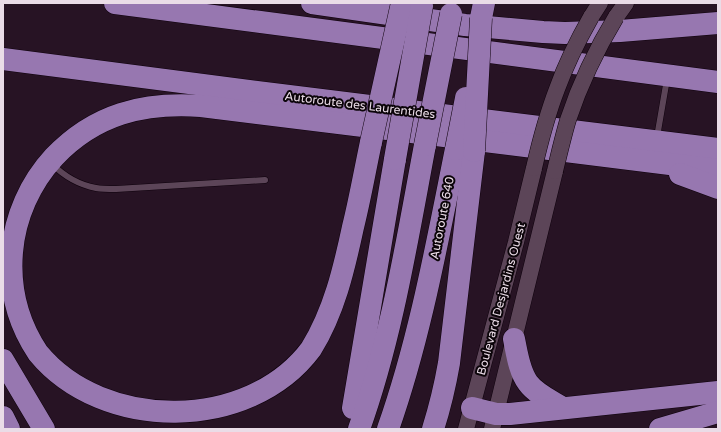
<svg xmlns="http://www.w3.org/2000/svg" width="721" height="432" font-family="'Varela Round',sans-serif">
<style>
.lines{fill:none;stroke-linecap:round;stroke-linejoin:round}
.service-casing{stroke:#0f020d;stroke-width:7}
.tertiary-casing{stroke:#0f020d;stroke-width:17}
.motorway-casing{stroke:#0f020d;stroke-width:23}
.service{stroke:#5c4558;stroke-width:6}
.tertiary{stroke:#5c4558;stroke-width:16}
.motorway{stroke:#9777b0;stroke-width:22}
.tertiary-bridge-casing{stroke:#0f020d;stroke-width:17;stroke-linecap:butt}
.motorway-bridge-casing{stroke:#0f020d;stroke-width:23;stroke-linecap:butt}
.tertiary-bridge{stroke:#5c4558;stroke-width:16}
.motorway-bridge{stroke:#9777b0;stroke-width:22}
.labels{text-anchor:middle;stroke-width:4;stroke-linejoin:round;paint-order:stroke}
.street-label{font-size:12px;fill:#eadce7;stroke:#0b0409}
</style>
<rect width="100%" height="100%" fill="#271324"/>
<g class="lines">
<g class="service-casing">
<g id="service">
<polyline points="657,137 667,79"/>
<path d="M 52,164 C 64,176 80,185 96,188 C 102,189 109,189 116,189 L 265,180"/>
</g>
</g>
<g class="tertiary-casing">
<g id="tertiary">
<polyline points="591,17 600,3"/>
<polyline points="616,17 626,3"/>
<polyline points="466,429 516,242 534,168"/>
<polyline points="492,429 555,171"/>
</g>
</g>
<g class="motorway-casing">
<g id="motorway">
<polyline points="115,3 718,82"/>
<polyline points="312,3 465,25 543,32 565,33 620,31 718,23"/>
<polyline points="481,18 484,3"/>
<polyline points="3,59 281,95 718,149"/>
<path d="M 371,142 C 365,170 360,199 353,227 C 344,269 334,312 311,349 C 249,432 103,432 38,353 C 18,323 9,288 12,252 C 15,217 30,183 54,157 C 95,114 143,102 201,106 L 718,170"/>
<polyline points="680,174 718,188"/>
<path d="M 514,339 C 517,353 519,371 528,383 C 536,394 552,401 563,408"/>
<polyline points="3,360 44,429"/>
<polyline points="353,408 395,159"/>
<polyline points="472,408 496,414 510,414 718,392"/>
<polyline points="3,417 9,429"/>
<path d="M 359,429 C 392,337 407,240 425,145"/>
<path d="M 388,429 C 420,338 437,243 456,149"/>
<path d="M 433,429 C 440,407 445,386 449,363 L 474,151"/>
<polyline points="660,429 718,412"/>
</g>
</g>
<use href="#service" class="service"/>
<use href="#tertiary" class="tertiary"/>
<use href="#motorway" class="motorway"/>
<g class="tertiary-bridge-casing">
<g id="tertiary-bridge">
<path d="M 534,168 C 540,142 547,115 557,89 C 566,64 578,40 591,17"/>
<path d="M 555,171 C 559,154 563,137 568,120 C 580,84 596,50 616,17"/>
</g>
</g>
<g class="motorway-bridge-casing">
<g id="motorway-bridge">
<polyline points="371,142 402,3"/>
<polyline points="425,145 451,14"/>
<polyline points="456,149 466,98"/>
<polyline points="474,151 481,18"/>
<polyline points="395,159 412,62 422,6"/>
</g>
</g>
<use href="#tertiary-bridge" class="tertiary-bridge"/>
<use href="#motorway-bridge" class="motorway-bridge"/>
</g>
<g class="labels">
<g class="street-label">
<text transform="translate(360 105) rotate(7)" y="4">Autoroute des Laurentides</text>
<text transform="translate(442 218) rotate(-79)" y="4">Autoroute 640</text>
<text transform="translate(501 299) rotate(-75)" y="4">Boulevard Desjardins Ouest</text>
</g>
</g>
<rect width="721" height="432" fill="none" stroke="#eadce7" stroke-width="8"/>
</svg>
